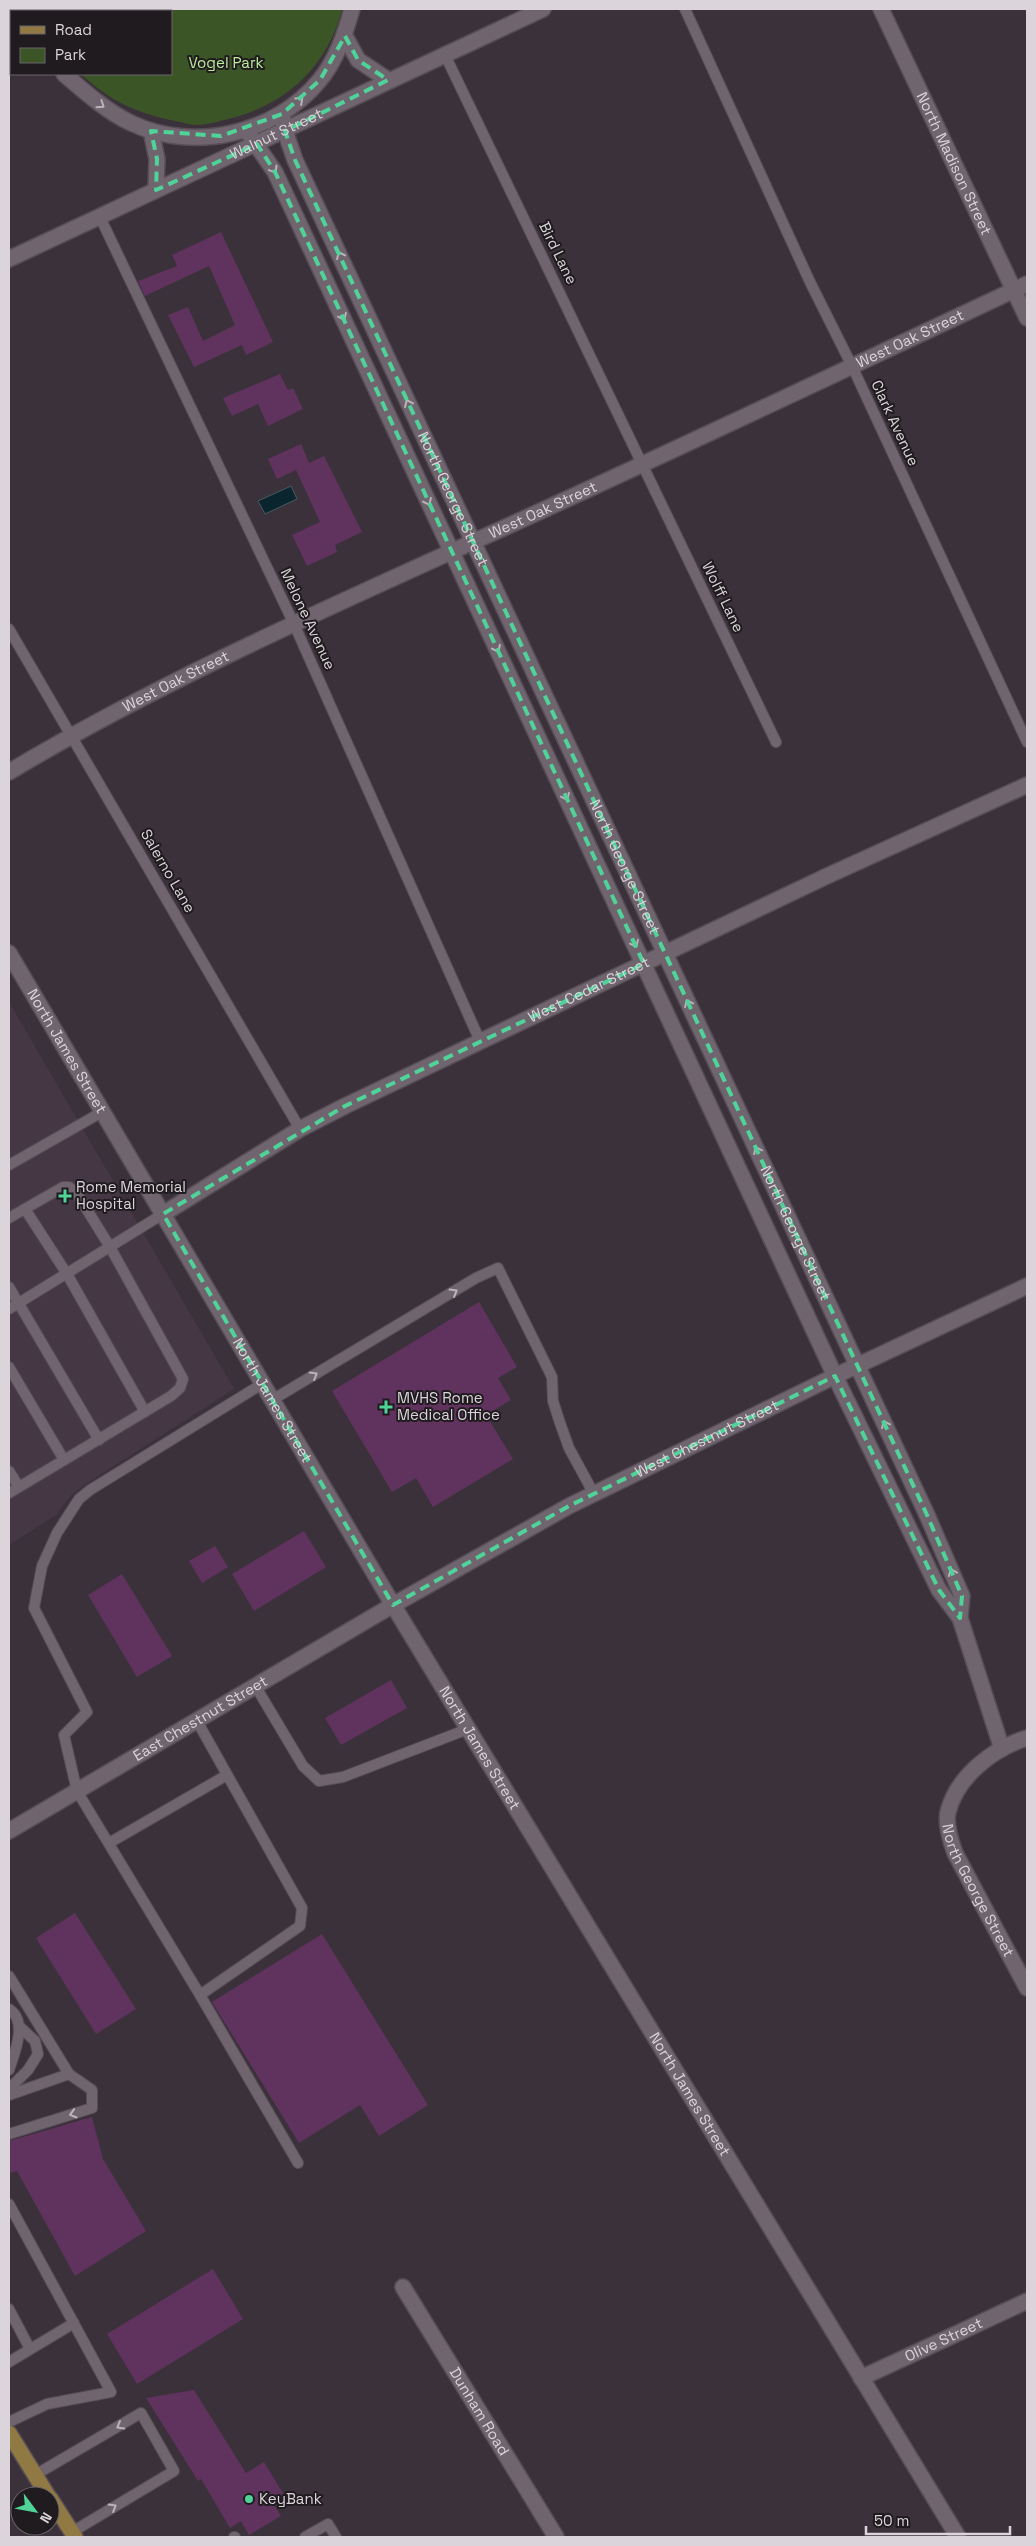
<svg xmlns="http://www.w3.org/2000/svg" width="1036" height="2546" font-family="'Space Grotesk',sans-serif">
<style>
.built{fill:#463745}
.green{fill:#3b5527}
.water{fill:#0b252e;stroke:#495a62}
.building{fill:#5f335d}
.lines{fill:none;stroke-linecap:round;stroke-linejoin:round}
.lane-casing{stroke:#564d55;stroke-width:12}
.street-casing{stroke:#564d55;stroke-width:18}
.secondary-casing{stroke:#564d55;stroke-width:18}
.primary-casing{stroke:#564d55;stroke-width:18}
.lane{stroke:#70656f;stroke-width:10}
.street{stroke:#70656f;stroke-width:15}
.secondary{stroke:#70656f;stroke-width:15}
.primary{stroke:#917943;stroke-width:15}
.oneway{stroke:#bbb3ba}
.marked{fill:none;stroke:#4fd399;stroke-width:4;stroke-dasharray:10 6;stroke-linejoin:round}
.poi-dot{fill:#4fd399;stroke:#1f1b1f;stroke-width:2}
.labels{text-anchor:middle;stroke-width:4;stroke-linejoin:round;paint-order:stroke}
.park-label{font-size:15px;fill:#bbeb9a;stroke:#1f1b1f}
.street-label{font-size:15px;fill:#dbd4da;stroke:#1f1b1f}
.poi-label{font-size:15px;fill:#dbd4da;stroke:#1f1b1f;text-anchor:start}
</style>
<rect width="100%" height="100%" fill="#3b313a"/>
<polygon class="built" points="9,1002 234,1389 87,1483 71,1495 56,1515 9,1545"/>
<path class="green" d="M 28,9 L 342,9 C 328,68 282,108 224,120 C 216,122 206,125 197,125 C 190,125 182,122 175,121 C 136,113 110,101 81,74 L 171,74 L 171,11 L 29,11 Z"/>
<polygon class="water" points="291,486 297,499 265,514 258,501"/>
<g class="building">
<polygon points="221,232 273,342 246,355 242,345 194,367 168,315 188,307 203,341 235,325 209,266 145,296 138,281 177,266 172,255"/>
<polygon points="280,374 288,390 293,388 303,409 268,426 258,404 232,416 223,398"/>
<polygon points="301,444 309,463 324,456 362,532 335,545 337,552 307,566 292,535 320,522 296,470 277,479 268,459"/>
<polygon points="479,1302 517,1367 498,1378 511,1400 486,1415 513,1459 433,1507 416,1478 392,1492 332,1391"/>
<polygon points="304,1531 326,1567 254,1611 232,1574"/>
<polygon points="215,1546 228,1567 202,1583 189,1561"/>
<polygon points="122,1574 172,1656 137,1677 88,1595"/>
<polygon points="391,1680 407,1708 341,1745 325,1718"/>
<polygon points="75,1913 136,2009 96,2034 36,1938"/>
<polygon points="322,1934 428,2105 379,2136 360,2105 299,2143 212,2002"/>
<polygon points="92,2117 103,2159 146,2231 75,2276 17,2171 9,2173 9,2141"/>
<polygon points="213,2269 243,2319 137,2384 107,2334"/>
<polygon points="194,2390 246,2473 264,2462 284,2495 272,2502 281,2516 249,2535 241,2521 230,2528 201,2479 198,2481 146,2398"/>
</g>
<g class="lines">
<g class="lane-casing">
<g id="lane">
<polyline points="685,9 810,282 852,366 1027,742"/>
<polyline points="445,55 776,742"/>
<polyline points="99,215 294,624 480,1041"/>
<polyline points="9,629 300,1129"/>
<polyline points="9,1165 102,1112"/>
<polyline points="25,1209 67,1274 145,1412"/>
<polyline points="9,1218 63,1187 69,1187 76,1192 110,1247 183,1379 180,1388 171,1396 9,1493"/>
<polyline points="9,1287 99,1440"/>
<polyline points="9,1309 163,1214"/>
<polyline points="9,1367 64,1460"/>
<polyline points="272,1400 476,1278 498,1268 552,1377 553,1401 560,1423 569,1448 594,1494"/>
<polyline points="9,1471 19,1487"/>
<polyline points="256,1687 303,1766 319,1781 343,1777 468,1729"/>
<polyline points="197,1721 302,1908 300,1926 200,1995 77,1791 64,1735 87,1712 34,1608 42,1566 57,1533 79,1499 90,1490 262,1384"/>
<polyline points="109,1843 227,1775"/>
<polyline points="9,1976 69,2074 92,2090 92,2108 9,2134"/>
<polyline points="200,1995 298,2163"/>
<path d="M 9,2009 C 28,2021 15,2052 9,2070"/>
<polyline points="9,2089 28,2070 38,2054 35,2041 20,2027"/>
<polyline points="9,2095 69,2074"/>
<polyline points="9,2204 111,2392 47,2404 9,2422"/>
<polyline points="9,2309 30,2349"/>
<polyline points="9,2362 74,2323"/>
<polyline points="35,2475 141,2413 174,2471 72,2532"/>
<polyline points="234,2537 235,2537"/>
<polyline points="305,2537 328,2524 336,2537"/>
</g>
</g>
<g class="street-casing">
<g id="street">
<polyline points="345,36 358,60 388,80"/>
<polyline points="151,131 157,159 156,190"/>
<path id="s1" d="M 9,259 L 543,9"/>
<path id="s2" d="M 9,772 C 168,677 339,603 508,526 C 682,447 854,365 1027,284"/>
<path id="s3" d="M 163,1214 L 300,1129 L 345,1106 L 827,876 L 1027,785"/>
<polyline points="960,1618 1002,1749"/>
<path id="s4" d="M 1027,1738 C 994,1748 957,1776 948,1812 C 945,1824 951,1842 955,1853 L 1027,1988"/>
<path id="s5" d="M 403,2287 L 556,2537"/>
<path id="s6" d="M 861,2378 L 1027,2301"/>
</g>
</g>
<g class="secondary-casing">
<g id="secondary">
<polyline points="16,9 17,11"/>
<path id="s7" d="M 881,9 L 1027,318"/>
<path d="M 64,74 C 85,92 106,111 131,123 C 194,153 275,134 319,81 C 336,61 345,34 352,9"/>
<path id="s8" d="M 282,114 L 285,131 L 295,160 L 927,1515 L 962,1596 L 960,1618"/>
<polyline points="246,130 275,172 835,1376 939,1590 960,1618"/>
<path id="s9" d="M 9,953 L 393,1605 L 958,2537"/>
<path id="s10" d="M 9,1831 L 393,1605 L 569,1506 L 835,1376 L 1027,1286"/>
</g>
</g>
<g class="primary-casing">
<g id="primary">
<polyline points="9,2433 48,2496"/>
<polyline points="50,2498 75,2537"/>
</g>
</g>
<use href="#lane" class="lane"/>
<use href="#street" class="street"/>
<use href="#secondary" class="secondary"/>
<use href="#primary" class="primary"/>
</g>
<defs><path id="oneway-chevron" d="M-2-3.5L2.5 0L-2 3.5" fill="none" stroke-width="1.6" stroke-linecap="round" stroke-linejoin="round" transform="scale(1.25)"/></defs>
<g class="oneway">
<use href="#oneway-chevron" transform="translate(300 100) rotate(-43)"/>
<use href="#oneway-chevron" transform="translate(101 105) rotate(35)"/>
<use href="#oneway-chevron" transform="translate(274 170) rotate(59)"/>
<use href="#oneway-chevron" transform="translate(340 255) rotate(-115)"/>
<use href="#oneway-chevron" transform="translate(343 317) rotate(65)"/>
<use href="#oneway-chevron" transform="translate(408 403) rotate(-115)"/>
<use href="#oneway-chevron" transform="translate(428 502) rotate(65)"/>
<use href="#oneway-chevron" transform="translate(497 649) rotate(65)"/>
<use href="#oneway-chevron" transform="translate(566 797) rotate(65)"/>
<use href="#oneway-chevron" transform="translate(635 944) rotate(65)"/>
<use href="#oneway-chevron" transform="translate(688 1003) rotate(-115)"/>
<use href="#oneway-chevron" transform="translate(757 1150) rotate(-115)"/>
<use href="#oneway-chevron" transform="translate(454 1292) rotate(-31)"/>
<use href="#oneway-chevron" transform="translate(314 1375) rotate(-31)"/>
<use href="#oneway-chevron" transform="translate(885 1424) rotate(-115)"/>
<use href="#oneway-chevron" transform="translate(952 1572) rotate(-113)"/>
<use href="#oneway-chevron" transform="translate(73 2114) rotate(163)"/>
<use href="#oneway-chevron" transform="translate(120 2426) rotate(150)"/>
<use href="#oneway-chevron" transform="translate(113 2507) rotate(-31)"/>
</g>
<path class="marked" d="M 345,36 L 358,60 L 388,80 L 285,131 L 295,160 L 927,1515 L 962,1596 L 960,1618 L 939,1590 L 835,1376 L 569,1506 L 393,1605 L 163,1214 L 345,1106 L 644,964 L 275,172 L 257,144 L 156,190 L 157,159 L 151,131 L 221,136 L 282,114 L 320,80 Z"/>
<g class="poi-dot">
<path d="M62.5 1188.5h5v5h5v5h-5v5h-5v-5h-5v-5h5z"/>
<path d="M383.5 1399.5h5v5h5v5h-5v5h-5v-5h-5v-5h5z"/>
<circle cx="249" cy="2499" r="5"/>
</g>
<g class="labels">
<g class="park-label">
<text x="226" y="68">Vogel Park</text>
</g>
<g class="street-label">
<text dy="5" stroke="none"><textPath href="#s1" startOffset="295">Walnut Street</textPath></text>
<text dy="5" stroke="none"><textPath href="#s7" startOffset="171">North Madison Street</textPath></text>
<text transform="translate(558 253) rotate(64)" y="5">Bird Lane</text>
<text dy="5" stroke="none"><textPath href="#s2" startOffset="1000">West Oak Street</textPath></text>
<text transform="translate(895 423) rotate(65)" y="5">Clark Avenue</text>
<text dy="5" stroke="none"><textPath href="#s8" startOffset="422">North George Street</textPath></text>
<text dy="5" stroke="none"><textPath href="#s2" startOffset="595">West Oak Street</textPath></text>
<text transform="translate(723 597) rotate(64)" y="5">Wolff Lane</text>
<text transform="translate(308 619) rotate(65)" y="5">Melone Avenue</text>
<text dy="5" stroke="none"><textPath href="#s2" startOffset="190">West Oak Street</textPath></text>
<text dy="5" stroke="none"><textPath href="#s8" startOffset="828">North George Street</textPath></text>
<text transform="translate(168 871) rotate(60)" y="5">Salerno Lane</text>
<text dy="5" stroke="none"><textPath href="#s3" startOffset="482">West Cedar Street</textPath></text>
<text dy="5" stroke="none"><textPath href="#s9" startOffset="114">North James Street</textPath></text>
<text dy="5" stroke="none"><textPath href="#s8" startOffset="1232">North George Street</textPath></text>
<text dy="5" stroke="none"><textPath href="#s9" startOffset="519">North James Street</textPath></text>
<text dy="5" stroke="none"><textPath href="#s10" startOffset="801">West Chestnut Street</textPath></text>
<text dy="5" stroke="none"><textPath href="#s10" startOffset="222">East Chestnut Street</textPath></text>
<text dy="5" stroke="none"><textPath href="#s9" startOffset="924">North James Street</textPath></text>
<text dy="5" stroke="none"><textPath href="#s4" startOffset="198">North George Street</textPath></text>
<text dy="5" stroke="none"><textPath href="#s9" startOffset="1329">North James Street</textPath></text>
<text dy="5" stroke="none"><textPath href="#s6" startOffset="91">Olive Street</textPath></text>
<text dy="5" stroke="none"><textPath href="#s5" startOffset="146">Dunham Road</textPath></text>
</g>
<g class="poi-label">
<text x="76" y="1192">Rome Memorial<tspan x="76" dy="17">Hospital</tspan></text>
<text x="397" y="1403">MVHS Rome<tspan x="397" dy="17">Medical Office</tspan></text>
<text x="259" y="2504">KeyBank</text>
</g>
</g>
<rect width="1036" height="2546" fill="none" stroke="#dbd4da" stroke-width="20"/>
<rect x="10" y="10" width="162" height="65" fill="#1f1b1f" stroke="#6a656a"/>
<rect x="20" y="26" width="25" height="8" fill="#917943" stroke="#6a656a"/>
<text x="55" y="35" font-size="15" fill="#dbd4da">Road</text>
<rect x="20" y="48" width="25" height="15" fill="#3b5527" stroke="#6a656a"/>
<text x="55" y="60" font-size="15" fill="#dbd4da">Park</text>
<g transform="translate(35 2511) rotate(122)"><circle r="24" fill="#1f1b1f" stroke="#6a656a"/>
<path d="M0-4L9 19L0 12L-9 19Z" fill="#4fd399"/>
<text y="-8" font-size="14" font-weight="bold" text-anchor="middle" fill="#dbd4da">N</text>
</g>
<path d="M866 2526v8h144v-8" fill="none" stroke="#dbd4da" stroke-width="2.5"/>
<text x="874" y="2526" font-size="15" fill="#dbd4da" stroke="#1f1b1f" stroke-width="4" paint-order="stroke">50 m</text>
</svg>
